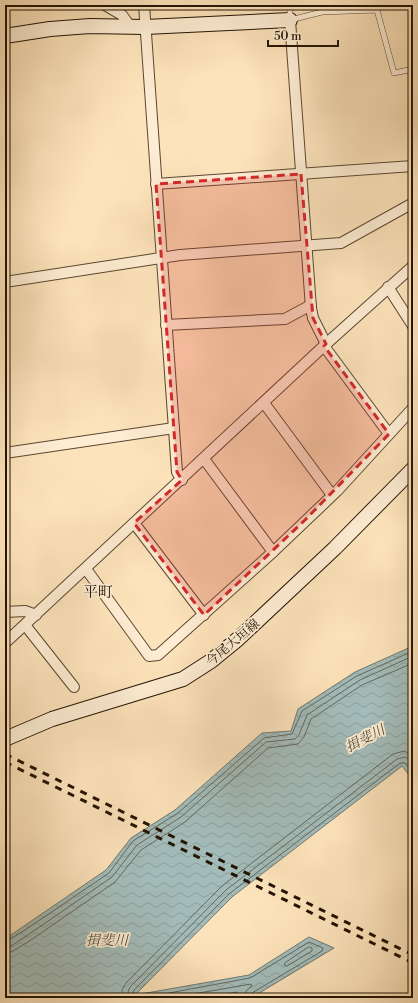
<svg xmlns="http://www.w3.org/2000/svg" width="418" height="1003" font-family="'Libre Bodoni','Noto Serif JP',serif">
<style>
.water{fill:url(#water-waves);stroke:#707971}
.lines{fill:none;stroke-linecap:round;stroke-linejoin:round}
.shore{stroke:#63685e;stroke-width:1}
.lane-casing{stroke:#5a4831;stroke-width:6}
.street-casing{stroke:#5a4831;stroke-width:12}
.secondary-casing{stroke:#231403;stroke-width:16}
.lane{stroke:#feedd3;stroke-width:5}
.street{stroke:#feedd3;stroke-width:10}
.secondary{stroke:#feedd3;stroke-width:14}
.rail{stroke:#231403;stroke-width:3;stroke-dasharray:7 7;stroke-linecap:butt}
.marked{fill:#d62828;fill-opacity:0.2;stroke:#d62828;stroke-width:3;stroke-dasharray:8 5;stroke-linejoin:round}
.labels{text-anchor:middle;stroke-width:3.5;stroke-linejoin:round;paint-order:stroke}
.street-label{font-size:13px;fill:#231403;stroke:#feedd3}
.water-label{font-size:14px;font-style:italic;fill:#504f43;stroke:#feedd3}
.quarter-label{font-size:15px;fill:#231403;stroke:#feedd3}
</style>
<defs>
<pattern id="water-waves" width="16" height="10" patternUnits="userSpaceOnUse"><rect width="16" height="10" fill="#a3bcba"/><path d="M0 5q4-4 8 0t8 0" fill="none" stroke="#8ca19e"/></pattern>
</defs>
<rect width="100%" height="100%" fill="#fde3bb"/>
<filter id="stains"><feTurbulence type="fractalNoise" baseFrequency=".005" numOctaves="4"/><feColorMatrix values="0 0 0 0 .2 0 0 0 0 .09 0 0 0 0 .02 0 0 0 .5 -.17"/></filter>
<radialGradient id="worn" r=".72"><stop offset=".6" stop-color="#630" stop-opacity="0"/><stop offset="1" stop-color="#630" stop-opacity=".3"/></radialGradient>
<polygon class="water" points="413,646 413,780 402,766 232,897 135,995 249,975 309,937 334,948 251,998 5,998 5,939 106,870 131,838 175,810 262,733 291,731 298,709 355,672"/>
<g class="lines">
<g class="shore">
<polyline points="5,942 22,932 109,873 133,841 178,813 264,738 292,734 302,711 357,676 413,651"/>
<polyline points="5,947 11,946 25,937 112,877 137,845 181,817 266,742 295,739 299,735 307,715 360,680 413,656"/>
<polygon points="309,947 312,948 312,951 287,966 284,965 285,963"/>
<polyline points="5,953 13,951 28,942 115,882 141,850 185,822 268,748 298,744 304,737 311,719 362,685 413,663"/>
<polyline points="122,998 122,990 126,983 222,886 393,754 404,751 413,755"/>
<polyline points="129,998 128,992 130,987 226,890 397,759 406,757 413,765"/>
<polyline points="135,998 133,994 134,990 229,894 400,763 405,763 413,773"/>
<polyline points="142,998 250,978 309,942 323,948 322,951 252,993 249,998"/>
<polyline points="170,998 251,984 252,986 246,991 244,998"/>
<polyline points="204,998 237,992 238,998"/>
</g>
<g class="lane-casing">
<polyline id="lane" points="290,5 290,20 322,12 377,10 394,73 413,69"/>
</g>
<g class="street-casing">
<g id="street">
<polyline points="105,5 122,15 130,26"/>
<polyline points="144,5 177,472 182,480"/>
<polyline points="290,20 311,308 313,318 326,344"/>
<polyline points="156,184 413,166"/>
<polyline points="5,282 180,255 341,243 413,203"/>
<polyline points="388,287 413,326"/>
<polyline points="166,325 285,319 311,305"/>
<polyline points="324,346 389,434"/>
<polyline points="264,403 332,495"/>
<polyline points="5,453 174,428"/>
<polyline points="204,459 273,552"/>
<polyline points="134,523 204,615"/>
<polyline points="86,569 149,656 158,655 273,552 337,491 413,408"/>
<polyline points="5,612 25,611 36,615"/>
<polyline points="25,625 74,687"/>
<polyline points="5,643 326,344 413,266"/>
</g>
</g>
<g class="secondary-casing">
<g id="secondary">
<polyline points="5,36 50,29 90,26 145,27 290,20"/>
<polyline points="5,739 52,719 183,679 211,661 238,639 335,548 413,469"/>
</g>
</g>
<use href="#lane" class="lane"/>
<use href="#street" class="street"/>
<use href="#secondary" class="secondary"/>
<g class="rail">
<polyline points="5,754 413,955"/>
<polyline points="5,762 413,963"/>
</g>
</g>
<path class="marked" d="M 301,174 L 313,318 L 326,344 L 324,346 L 389,434 L 305,520 L 204,615 L 134,523 L 182,480 L 177,472 L 156,184 Z"/>
<g class="labels">
<g class="street-label">
<text transform="translate(232 642) rotate(-40)" y="5">今尾大垣線</text>
</g>
<g class="water-label">
<text transform="translate(365 738) rotate(-28)" y="5">揖斐川</text>
<text x="107" y="945">揖斐川</text>
</g>
<g class="quarter-label">
<text x="98" y="597">平町</text>
</g>
</g>
<rect width="418" height="1003" fill="none" stroke="#fde3bb" stroke-width="20"/>
<rect x="6" y="6" width="406" height="991" fill="none" stroke="#231403" stroke-width="2"/>
<rect x="10" y="10" width="398" height="983" fill="none" stroke="#231403"/>
<path d="M268 40v6h70v-6" fill="none" stroke="#231403" stroke-width="2"/>
<text x="274" y="40" font-size="12" fill="#231403" stroke="#feedd3" stroke-width="3" paint-order="stroke">50 m</text>
<rect width="100%" height="100%" filter="url(#stains)"/>
<rect width="100%" height="100%" fill="url(#worn)"/>
</svg>
